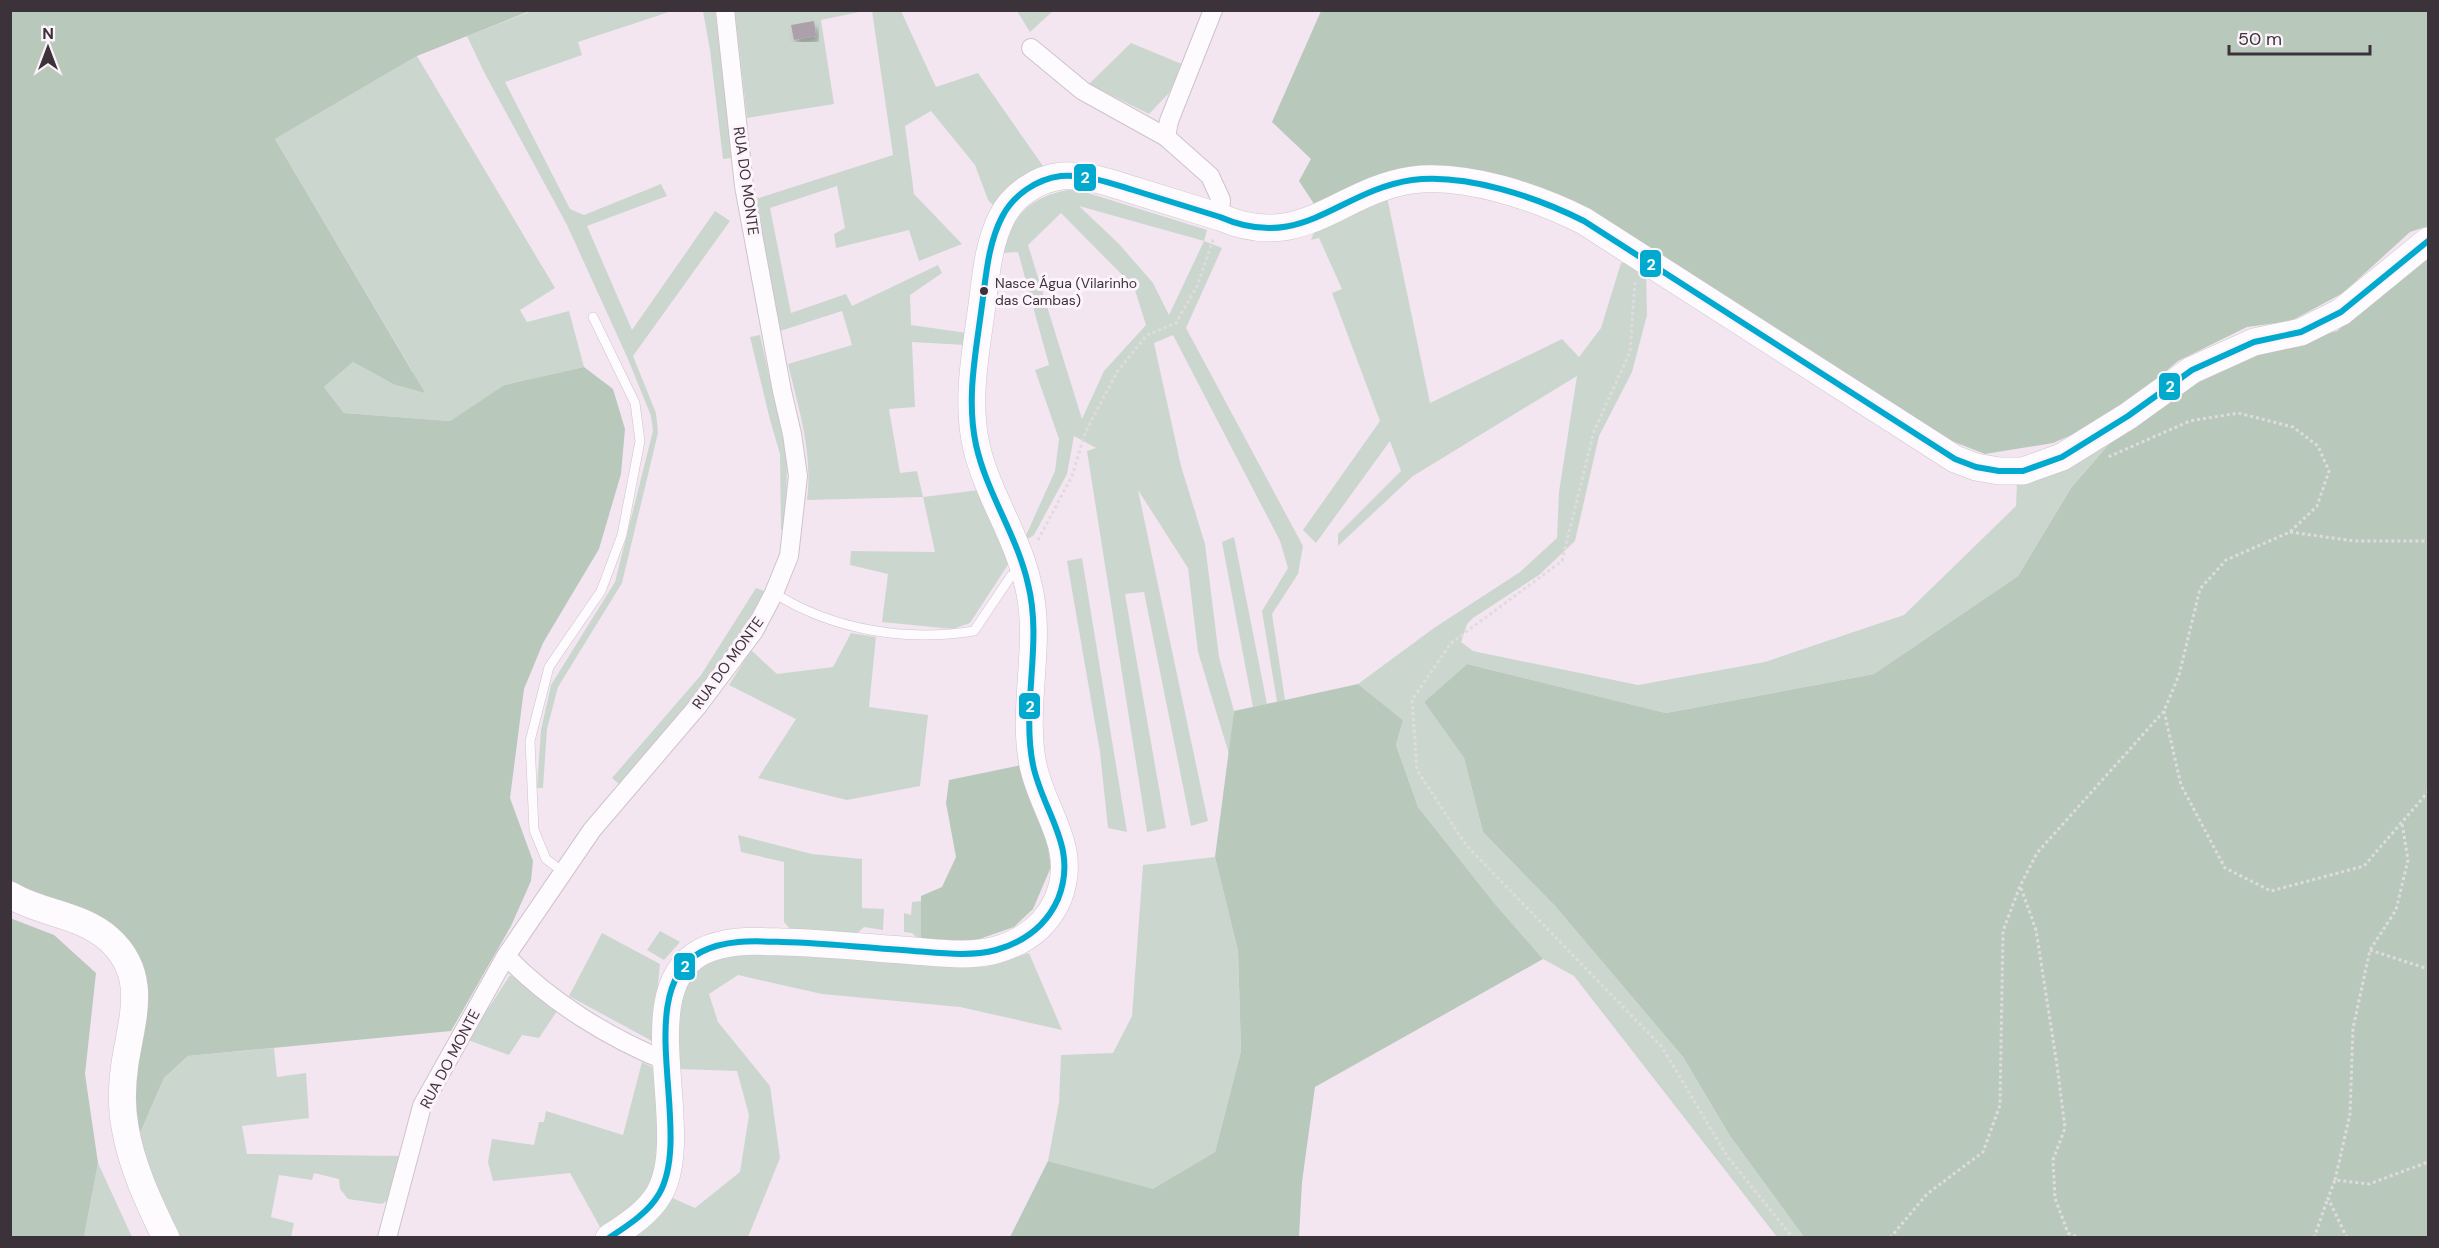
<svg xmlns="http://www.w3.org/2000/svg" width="2439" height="1248" font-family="'DM Sans',sans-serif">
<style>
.green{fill:#cbd7ce;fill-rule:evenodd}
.forest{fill:#b8c9bc}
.building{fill:#ada0ab;filter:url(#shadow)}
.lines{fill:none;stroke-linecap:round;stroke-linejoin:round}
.lane-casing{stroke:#cec3cc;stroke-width:10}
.street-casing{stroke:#cec3cc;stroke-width:20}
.secondary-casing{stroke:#cec3cc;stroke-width:28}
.path{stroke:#dfdbde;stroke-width:3;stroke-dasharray:3 3;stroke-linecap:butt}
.lane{stroke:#fdfbfd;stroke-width:9}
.street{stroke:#fdfbfd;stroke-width:18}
.secondary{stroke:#fdfbfd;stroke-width:27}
.bus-1-casing{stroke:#fcf3fb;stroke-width:10}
.bus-1{stroke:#00a9ce;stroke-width:6}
.bus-dot{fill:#3c333a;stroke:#fcf3fb;stroke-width:2}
.labels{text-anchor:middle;stroke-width:6;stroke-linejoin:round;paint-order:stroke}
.bus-label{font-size:14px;fill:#3c333a;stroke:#fcf3fb;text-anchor:start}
.street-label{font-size:15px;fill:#3c333a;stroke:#fcf3fb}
.line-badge{stroke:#fcf3fb;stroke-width:2}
.badge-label{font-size:16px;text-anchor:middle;font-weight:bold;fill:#fff}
</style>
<defs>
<filter id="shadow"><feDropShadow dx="3.5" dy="6" stdDeviation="3" flood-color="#0004"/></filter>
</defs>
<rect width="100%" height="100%" fill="#f3e6f1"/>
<g class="green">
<polygon points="532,11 672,11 578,42 582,55 505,82 570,209 584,215 661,184 667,196 587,226 632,330 715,211 730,221 633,356 656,413 658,433 622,583 558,687 547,729 543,788 537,788 541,730 551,685 615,582 653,431 651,416 628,359 567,225 484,72 467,36"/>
<polygon points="703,11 715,11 733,158 723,159 710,50"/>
<polygon points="735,11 864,11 821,20 834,104 747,118"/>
<path d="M 872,11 L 901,11 L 936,87 L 978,73 L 1045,169 L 994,206 L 988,200 L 975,165 L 931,111 L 905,126 L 914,194 L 962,244 L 919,261 L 909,230 L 836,248 L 834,234 L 845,228 L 837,186 L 770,208 L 791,313 L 846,294 L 852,306 L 938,265 L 942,273 L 910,295 L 911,325 L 967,333 L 965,345 L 912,342 L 915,407 L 889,409 L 900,473 L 917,471 L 923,497 L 979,490 L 1011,560 L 970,623 L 953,629 L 882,622 L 888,574 L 850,565 L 851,551 L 935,552 L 923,497 L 807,500 C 813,453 799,410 788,364 L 852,345 L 842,311 L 780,331 L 756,199 L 893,155 Z"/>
<polygon points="1017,11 1053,11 1030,32"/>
<polygon points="1131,43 1182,64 1169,93 1149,114 1089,84"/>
<polygon points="417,56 555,288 520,310 527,322 569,311 584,367 504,385 450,421 344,413 324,387 353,362 393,384 413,372 275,139"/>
<path d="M 1075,189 L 1207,230 L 1204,241 L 1222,248 L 1186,328 L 1303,546 L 1298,574 L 1272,614 L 1285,700 L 1277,702 L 1262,611 L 1288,568 L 1280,541 L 1173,335 L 1154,343 L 1181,466 L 1205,544 L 1219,657 L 1234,711 L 1229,754 L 1198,652 L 1188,568 L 1138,490 L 1208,821 L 1191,826 L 1144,592 L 1125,594 L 1166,828 L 1147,832 L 1087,451 L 1096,448 L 1074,436 L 1067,474 L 1034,535 L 1023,542 L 1055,471 L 1059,439 L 1035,370 L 1049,365 L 1018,252 L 1003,253 C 1011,213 1035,194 1075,189 ZM 1079,206 L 1204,241 L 1169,315 L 1153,283 L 1119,244 ZM 1061,213 L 1134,287 L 1146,325 L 1104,371 L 1082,419 L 1028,245 Z"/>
<polygon points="1387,197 1430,403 1562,339 1579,357 1601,328 1621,263 1634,261 1646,271 1647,315 1632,372 1599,436 1575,541 1539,575 1473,618 1467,624 1461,642 1473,651 1638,685 1765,662 1904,615 2016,506 2017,482 2116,436 2071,488 2018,576 1874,674 1666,713 1467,664 1424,702 1464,758 1483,832 1555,906 1683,1057 1730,1136 1804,1237 1777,1237 1574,976 1543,959 1495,904 1418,807 1396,745 1403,720 1358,684 1434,628 1520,572 1557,538 1559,492 1577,376 1413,476 1338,546 1338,534 1401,471 1390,441 1316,543 1303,530 1380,421 1332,293 1342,289 1319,238 1311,240 1315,230"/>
<polygon points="760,335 787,456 786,530 781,530 780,454 770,420 750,337"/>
<polygon points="1234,537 1267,704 1253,707 1222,542"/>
<polygon points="1082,558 1127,832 1108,828 1100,752 1067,561"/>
<path d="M 756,588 L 764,591 C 729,663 671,723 619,784 L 612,778 L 701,675 Z"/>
<polygon points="851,633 876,637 869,707 928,715 920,786 847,800 758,778 796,719 729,685 751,650 777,674 833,667"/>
<polygon points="738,835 812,854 862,859 862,908 884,909 883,930 864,927 852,938 795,935 784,922 784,862 741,852"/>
<polygon points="1215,857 1238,951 1241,1051 1215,1152 1153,1190 1048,1161 1059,1102 1061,1055 1113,1053 1132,1016 1143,865"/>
<polygon points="921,901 921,942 912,933 904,932 904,913 911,915 912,902"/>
<polygon points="660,931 680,942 664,960 647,950"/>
<polygon points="602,933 660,964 652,1041 569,996"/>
<polygon points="755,950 984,967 1029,953 1062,1030 960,1007 822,994 738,975 709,994 718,1022 770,1086 780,1158 748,1237 628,1238 668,1196 695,1208 740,1172 749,1115 737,1071 678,1069 676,1007 694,971 721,953"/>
<polygon points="510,975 559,1008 539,1038 522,1035 509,1055 468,1040"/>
<polygon points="274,1048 277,1077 306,1073 309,1118 242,1126 247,1154 400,1156 388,1200 382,1204 348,1199 340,1189 339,1179 314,1173 312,1180 279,1175 271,1217 294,1223 291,1237 178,1237 137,1140 164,1078 188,1056"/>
<polygon points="642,1062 658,1070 658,1174 636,1206 600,1227 570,1173 493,1181 488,1162 492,1139 534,1145 539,1122 544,1122 546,1111 623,1135"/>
<polygon points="98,1163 132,1237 84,1237"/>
</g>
<g class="forest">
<polygon points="10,11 530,11 417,56 275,139 425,393 393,384 353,362 324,387 344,413 450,421 504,385 584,367 613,389 625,429 621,474 599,549 543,643 524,689 510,798 533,861 531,881 511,926 451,1031 188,1056 164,1078 137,1140 132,1106 145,979 11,880"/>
<polygon points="1321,11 2428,11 2428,226 2410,232 2343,293 2291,321 2247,327 2178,361 2111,418 2053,443 1985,454 1939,436 1830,367 1460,170 1405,168 1355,184 1314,204 1299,181 1311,159 1272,122"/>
<polygon points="2428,256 2428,1237 1804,1237 1730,1136 1683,1057 1555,906 1483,832 1464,758 1424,702 1467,664 1666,713 1874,674 2018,576 2071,488 2116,436 2195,384 2257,352 2337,331"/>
<polygon points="1358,684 1403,720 1396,745 1418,807 1495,904 1543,959 1315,1087 1302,1182 1299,1237 1010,1237 1048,1161 1153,1189 1215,1152 1241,1051 1238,951 1215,857 1234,711"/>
<polygon points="1021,765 1045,828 1051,867 1033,909 1014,927 965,944 921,942 921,896 942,887 956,857 946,803 949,780"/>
<polygon points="10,918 54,935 96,973 85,1074 98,1163 84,1237 11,1237"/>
</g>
<polygon class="building" points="814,21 816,36 794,40 791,25"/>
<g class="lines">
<g class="lane-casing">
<g id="lane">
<path d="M 774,593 C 833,630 905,642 974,631 L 1011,576 L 1020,570"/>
<polyline points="562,871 546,859 534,830 530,741 549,667 601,591 622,535 640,441 635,403 593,317"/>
</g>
</g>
<g class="street-casing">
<g id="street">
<polyline points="1031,48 1083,91 1166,137 1210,176 1221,200 1220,217"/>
<polyline points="1166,137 1169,121 1213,10"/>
<path d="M 506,956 C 549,1001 609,1038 666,1061"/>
<polyline points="387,1238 422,1106 506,956 592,830 697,707 754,631 774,593 789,556 798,476 792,434 782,391 744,186 725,10"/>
</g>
</g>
<g class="secondary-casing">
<g id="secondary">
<path d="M 10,895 C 42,914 81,914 109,939 C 149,975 132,1018 125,1063 C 122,1084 121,1106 125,1127 C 131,1165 149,1203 166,1238"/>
<path d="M 609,1238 C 627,1226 648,1213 659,1194 C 695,1132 629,991 701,952 C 726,939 755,941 782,942 C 826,943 870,948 914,951 C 940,953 971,957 996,950 C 1024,942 1046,926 1058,899 C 1079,847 1043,813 1033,765 C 1021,705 1043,643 1028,584 C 1017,535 987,494 976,445 C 966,398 976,352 982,305 C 986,276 988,244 1002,217 C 1013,195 1037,179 1061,176 C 1086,174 1110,183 1133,190 C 1162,199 1191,208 1220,217 C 1302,253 1338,191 1412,180 C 1466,173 1536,197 1584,221 L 1955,459 L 1976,467 L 1999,471 L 2023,471 L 2062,457 L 2128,416 L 2192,370 L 2254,342 L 2301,332 L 2341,312 L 2428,241"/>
</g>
</g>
<g class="path">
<polyline points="1635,282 1630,352 1594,431 1562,561 1451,643 1412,700 1417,770 1466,845 1662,1047 1727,1156 1793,1238"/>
<polyline points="2290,532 2354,541 2428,541"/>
<polyline points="1038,540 1072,476 1085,433 1117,372 1147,335 1176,323 1197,286 1214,237"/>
<polyline points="2164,711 2181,785 2225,868 2271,891 2364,866 2428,792"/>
<polyline points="2021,888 2036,930 2057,1065 2065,1128 2053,1160 2055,1198 2068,1233 2079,1238"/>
<polyline points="2370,950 2428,969"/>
<polyline points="2335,1180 2350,1114 2353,1028 2370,950 2396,910 2408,860 2402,823"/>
<polyline points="1890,1238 1927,1194 1983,1152 2000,1105 2003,931 2020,886 2037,853 2164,711 2179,675 2200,589 2226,560 2290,532 2317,506 2329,471 2318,446 2293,427 2238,413 2190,421 2108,457"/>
<polyline points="2314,1238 2328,1198"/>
<polyline points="2347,1238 2328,1198 2335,1180 2369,1184 2428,1162"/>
</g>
<use href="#lane" class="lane"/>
<use href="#street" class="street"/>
<use href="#secondary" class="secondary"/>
<g class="bus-1-casing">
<path id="bus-1" d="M 609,1238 C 627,1226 648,1213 659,1194 C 695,1132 629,991 701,952 C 726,939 755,941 782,942 C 826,943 870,948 914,951 C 940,953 971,957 996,950 C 1024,942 1046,926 1058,899 C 1079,847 1043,813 1033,765 C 1021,705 1043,643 1028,584 C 1017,535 987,494 976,445 C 966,398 976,352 982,305 C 986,276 988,244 1002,217 C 1013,195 1037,179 1061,176 C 1086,174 1110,183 1133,190 C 1162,199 1191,208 1220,217 C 1302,253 1338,191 1412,180 C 1466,173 1536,197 1584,221 L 1955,459 L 1976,467 L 1999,471 L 2023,471 L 2062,457 L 2128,416 L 2192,370 L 2254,342 L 2301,332 L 2341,312 L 2428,241"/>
</g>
<use href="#bus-1" class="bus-1"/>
</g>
<circle class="bus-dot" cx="984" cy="291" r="5"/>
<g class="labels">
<g class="bus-label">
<text x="995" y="288">Nasce Água (Vilarinho<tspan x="995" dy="17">das Cambas)</tspan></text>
</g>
<g class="street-label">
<text transform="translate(746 181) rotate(82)" y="5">RUA DO MONTE</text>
<text transform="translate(728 663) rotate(-54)" y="5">RUA DO MONTE</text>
<text transform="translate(450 1059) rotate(-62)" y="5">RUA DO MONTE</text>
</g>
</g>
<g class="line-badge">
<rect x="1073" y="163" width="24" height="29" rx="6" fill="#00a9ce"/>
<rect x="1639" y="249" width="23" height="29" rx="6" fill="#00a9ce"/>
<rect x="2158" y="372" width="23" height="29" rx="6" fill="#00a9ce"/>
<rect x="1018" y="692" width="23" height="28" rx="6" fill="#00a9ce"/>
<rect x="673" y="952" width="23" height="29" rx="6" fill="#00a9ce"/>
</g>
<g class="badge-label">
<text x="1085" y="183">2</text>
<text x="1651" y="270">2</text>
<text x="2170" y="392">2</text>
<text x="1030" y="712">2</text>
<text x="685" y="972">2</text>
</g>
<rect width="2439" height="1248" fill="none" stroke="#3c333a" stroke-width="24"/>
<g transform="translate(48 48)" stroke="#fcf3fb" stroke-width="4.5" paint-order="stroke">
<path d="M0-4.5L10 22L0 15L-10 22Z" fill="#3c333a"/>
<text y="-9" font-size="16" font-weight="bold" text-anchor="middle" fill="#3c333a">N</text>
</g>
<path d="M2229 45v9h141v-9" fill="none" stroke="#3c333a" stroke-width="3"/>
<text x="2238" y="45" font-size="18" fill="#3c333a" stroke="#fcf3fb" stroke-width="4.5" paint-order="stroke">50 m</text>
</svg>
